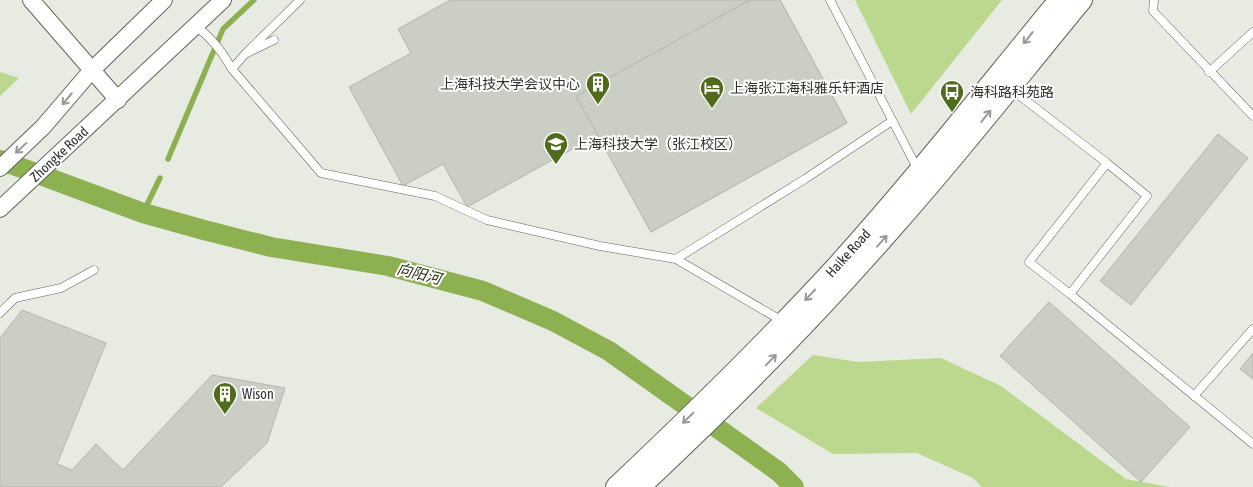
<svg xmlns="http://www.w3.org/2000/svg" width="1253" height="487" font-family="'Asap Condensed','Noto Sans SC',sans-serif">
<style>
.green{fill:#bbd88e}
.lines{fill:none;stroke-linecap:round;stroke-linejoin:round}
.stream{stroke:#8db050;stroke-width:5.5}
.canal{stroke:#8db050;stroke-width:20}
.building{fill:#cacec5;stroke:#b4b7af}
.service-casing{stroke:#60645c;stroke-width:9}
.minor-casing{stroke:#60645c;stroke-width:18}
.tertiary-casing{stroke:#60645c;stroke-width:22}
.service{stroke:#fff;stroke-width:8}
.minor{stroke:#fff;stroke-width:16}
.tertiary{stroke:#fff;stroke-width:20}
.oneway{stroke:#989897}
.labels{text-anchor:middle;stroke-width:4;stroke-linejoin:round;paint-order:stroke}
.poi-label{font-size:14px;fill:#31322f;stroke:#fff;text-anchor:start}
.street-label{font-size:14px;fill:#31322f;stroke:#fff}
.water-label{font-size:15px;font-style:italic;fill:#26340c;stroke:#fff}
</style>
<rect width="100%" height="100%" fill="#e7ebe2"/>
<g class="green">
<polygon points="855,0 1002,0 911,114"/>
<polygon points="0,72 19,78 0,96"/>
<polygon points="813,355 858,362 941,358 1001,386 1126,479 1170,487 982,487 973,478 917,453 833,454 756,408"/>
</g>
<g class="lines">
<g class="stream">
<polyline points="168,159 223,29 254,0"/>
<polyline points="143,213 160,178"/>
</g>
<polyline class="canal" points="0,160 143,213 204,230 271,247 388,266 483,291 553,321 609,351 779,472 794,487"/>
</g>
<g class="building">
<polygon points="450,0 780,0 847,123 651,232 598,135 467,207 443,164 403,186 349,87 411,53 398,29"/>
<polygon points="750,0 780,0 847,123 651,232 576,96"/>
<polygon points="1218,134 1248,158 1131,305 1100,281"/>
<polygon points="1049,302 1190,427 1141,482 1000,356"/>
<polygon points="22,310 106,343 57,464 72,470 96,444 123,470 212,375 285,388 267,443 221,487 0,487 0,338"/>
<polygon points="1253,353 1253,379 1240,369"/>
</g>
<g class="lines">
<g class="service-casing">
<g id="service">
<polyline points="830,0 918,170"/>
<polyline points="1154,0 1153,11 1253,116"/>
<path d="M 197,27 C 212,38 223,53 232,69 L 321,173 L 435,196 L 487,220 L 600,246 L 676,259 L 805,179 L 892,121"/>
<polyline points="245,54 300,0"/>
<polyline points="232,69 245,54 274,40"/>
<polyline points="1209,72 1253,32"/>
<polyline points="1011,89 1107,163 1147,196 1070,294 1029,262 1107,163"/>
<polyline points="676,259 784,322"/>
<polyline points="1070,294 1253,444"/>
<polyline points="0,313 15,298 61,288 94,270"/>
<polyline points="1194,396 1253,329"/>
</g>
</g>
<g class="minor-casing">
<g id="minor">
<polyline points="31,0 118,100"/>
<polyline points="0,168 43,127 91,71 164,0"/>
<polyline points="0,209 223,0"/>
</g>
</g>
<g class="tertiary-casing">
<g id="tertiary">
<path d="M 616,487 C 690,417 763,346 833,270 C 912,183 984,91 1059,0"/>
<path d="M 640,487 C 730,403 815,317 896,224 C 960,152 1020,75 1082,0"/>
</g>
</g>
<use href="#service" class="service"/>
<use href="#minor" class="minor"/>
<use href="#tertiary" class="tertiary"/>
</g>
<defs><path id="oneway-shaft" d="M-6 0H5M1.5-3L5.5 0L1.5 3" fill="none" stroke-width="1.6" stroke-linecap="round" stroke-linejoin="round" transform="scale(1.25)"/></defs>
<g class="oneway">
<use href="#oneway-shaft" transform="translate(1028 38) rotate(129)"/>
<use href="#oneway-shaft" transform="translate(67 99) rotate(130)"/>
<use href="#oneway-shaft" transform="translate(986 116) rotate(-51)"/>
<use href="#oneway-shaft" transform="translate(21 148) rotate(137)"/>
<use href="#oneway-shaft" transform="translate(882 241) rotate(-48)"/>
<use href="#oneway-shaft" transform="translate(810 295) rotate(133)"/>
<use href="#oneway-shaft" transform="translate(771 360) rotate(-46)"/>
<use href="#oneway-shaft" transform="translate(688 418) rotate(136)"/>
</g>
<defs>
<g id="building-pin" transform="scale(1.25)"><path d="M0 17L-7.5 6A9.5 9.5 0 1 1 7.5 6Z" fill="#516b1d" stroke="#fff"/><path d="M-4-6H4V6H1V3H-1V6H-4ZM-2.5-4.3h1.7v1.8h-1.7ZM.8-4.3h1.7v1.8H.8ZM-2.5-1h1.7V.8h-1.7ZM.8-1h1.7V.8H.8Z" fill="#fff"/></g>
<g id="hotel-pin" transform="scale(1.25)"><path d="M0 17L-7.5 6A9.5 9.5 0 1 1 7.5 6Z" fill="#516b1d" stroke="#fff"/><path d="M-6-4.5h1.5V1H6V5H4.5V3h-9V5H-6ZM-4 0a1.8 1.8 0 1 1 3.6 0ZM.5 0V-2.5h3Q6-2.5 6 0Z" fill="#fff"/></g>
<g id="bus-pin" transform="scale(1.25)"><path d="M0 17L-7.5 6A9.5 9.5 0 1 1 7.5 6Z" fill="#516b1d" stroke="#fff"/><path d="M-5-6H5V4H4V6H2V4H-2V6H-4V4H-5ZM-3.5-4V0h7V-4ZM-3.5 1.2v1.5H-2V1.2ZM2 1.2v1.5H3.5V1.2Z" fill="#fff"/></g>
<g id="university-pin" transform="scale(1.25)"><path d="M0 17L-7.5 6A9.5 9.5 0 1 1 7.5 6Z" fill="#516b1d" stroke="#fff"/><path d="M0-5L7-2L0 1L-7-2ZM-4 1L0 2.5L4 1V4Q0 6-4 4Z" fill="#fff"/></g>
</defs>
<g fill-rule="evenodd">
<use href="#building-pin" x="598" y="84"/>
<use href="#hotel-pin" x="712" y="88"/>
<use href="#bus-pin" x="952" y="92"/>
<use href="#university-pin" x="556" y="144"/>
<use href="#building-pin" x="225" y="394"/>
</g>
<g class="labels">
<g class="poi-label">
<text x="580" y="89" text-anchor="end">上海科技大学会议中心</text>
<text x="730" y="93">上海张江海科雅乐轩酒店</text>
<text x="970" y="97">海科路科苑路</text>
<text x="574" y="149">上海科技大学（张江校区）</text>
<text x="242" y="399">Wison</text>
</g>
<g class="street-label">
<text transform="translate(59 154) rotate(-43)" y="5">Zhongke Road</text>
<text transform="translate(848 253) rotate(-48)" y="5">Haike Road</text>
</g>
<g class="water-label">
<text transform="translate(419 274) rotate(14)" y="5">向阳河</text>
</g>
</g>
</svg>
